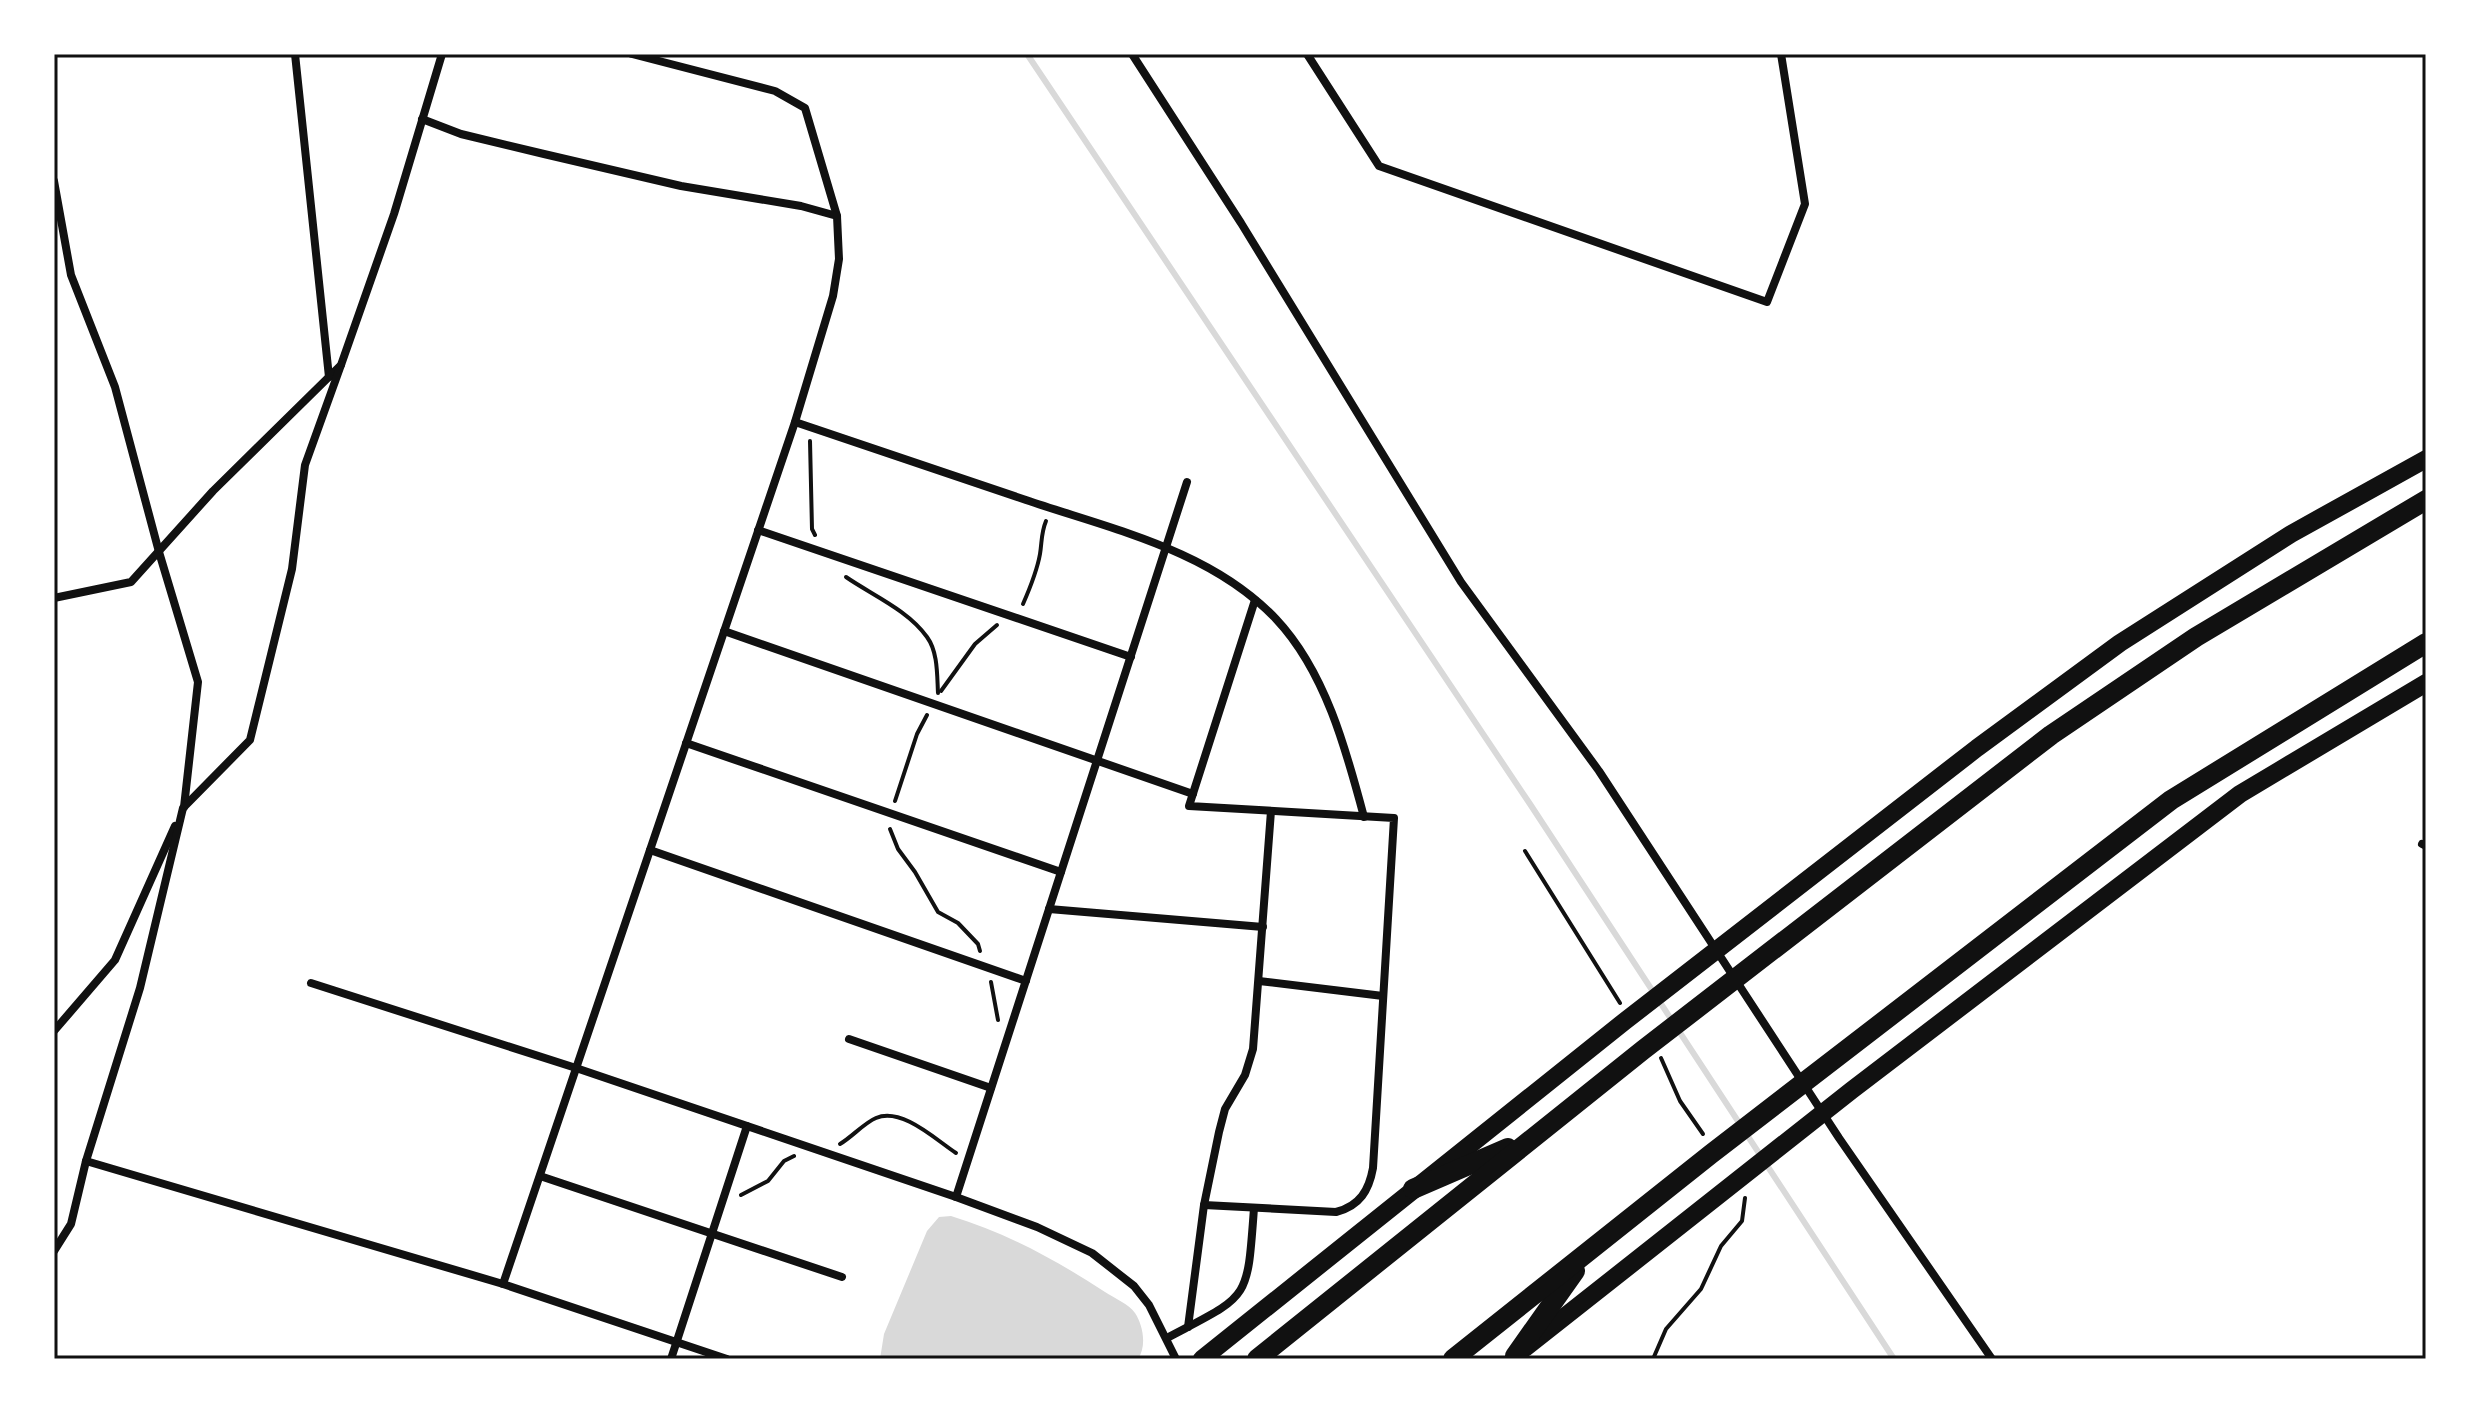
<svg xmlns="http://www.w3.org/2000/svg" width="2480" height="1413" font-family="Mulish,sans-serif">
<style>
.water{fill:#d9d9d9}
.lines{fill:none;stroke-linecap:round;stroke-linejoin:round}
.stream{stroke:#d9d9d9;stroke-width:6}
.path{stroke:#111;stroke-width:4}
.minor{stroke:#111;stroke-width:8}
.primary{stroke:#111;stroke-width:18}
.motorway{stroke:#111;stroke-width:20}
.neatline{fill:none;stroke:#111;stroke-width:3}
</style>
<rect width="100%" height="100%" fill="#fff"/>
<path class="water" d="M 951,1216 C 1007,1233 1056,1260 1105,1292 C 1114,1298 1129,1304 1135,1313 C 1143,1325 1147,1346 1138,1359 L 880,1359 L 884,1334 L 927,1231 L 939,1217 Z"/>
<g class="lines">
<polyline class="stream" points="1027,54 1530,804 1894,1359"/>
<g class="path">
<polyline points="810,441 812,529 815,535"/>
<path d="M 846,577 C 872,595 908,610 927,637 C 938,652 937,675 938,693"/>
<path d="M 1023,604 C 1030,588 1037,571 1040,554 C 1042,542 1041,533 1046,521"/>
<polyline points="941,691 975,644 997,625"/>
<polyline points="895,801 917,734 927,715"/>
<polyline points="890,829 898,849 915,872 938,912 958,923 978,944 980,951"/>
<polyline points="1525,851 1620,1003"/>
<polyline points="991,982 998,1020"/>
<polyline points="1661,1058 1680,1101 1703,1134"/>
<path d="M 840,1144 C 852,1137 864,1123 876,1118 C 902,1107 936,1140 956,1153"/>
<polyline points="741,1195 768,1181 784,1161 794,1156"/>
<polyline points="1653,1359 1666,1329 1701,1289 1721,1246 1742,1221 1745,1198"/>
</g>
<g class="minor">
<polyline points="295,54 329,377"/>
<polyline points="632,54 775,91 805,108 837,216"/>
<polyline points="1132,54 1241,223 1461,582 1599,771 1839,1138 1992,1359"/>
<polyline points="1307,54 1379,166 1767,302 1805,204 1781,54"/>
<polyline points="422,119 461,134 544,154 681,186 801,206 837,216 839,259 833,296 795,422 503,1284"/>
<polyline points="54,181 71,275 115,387 159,552 198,682 184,807"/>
<path d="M 795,422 C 872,448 949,474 1026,500 C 1111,529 1211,550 1276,619 C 1325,671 1346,749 1364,817"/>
<polyline points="758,530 1131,657"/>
<polyline points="54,598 131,582 213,491 341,365 394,214 442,54"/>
<polyline points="724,631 1193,794"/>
<polyline points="686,743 1061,872"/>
<polyline points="2422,844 2426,846"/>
<polyline points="650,850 1026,981"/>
<polyline points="1049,909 1263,927"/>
<polyline points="1259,981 1383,996"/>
<polyline points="311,983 576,1068 956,1197 1037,1227 1092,1253 1134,1286 1149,1305 1176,1359"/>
<polyline points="54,1031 115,960 175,826"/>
<polyline points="849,1039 991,1088"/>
<polyline points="86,1161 503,1284 727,1359"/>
<polyline points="540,1176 842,1277"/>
<polyline points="956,1197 1187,482"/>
<path d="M 1204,1205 L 1336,1212 C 1360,1206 1369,1190 1373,1168 L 1394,818 L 1189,806 L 1255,600"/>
<polyline points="54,1251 71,1224 86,1161 140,988 183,808 250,740 292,569 305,465 341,365"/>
<polyline points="1188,1327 1204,1205 1219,1132 1225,1109 1245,1075 1253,1049 1271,811"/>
<path d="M 1167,1338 C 1250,1294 1247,1303 1254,1208"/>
<polyline points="671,1359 747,1126"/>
</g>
<g class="primary">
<polyline points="1525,1348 1852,1090 2240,794 2426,683"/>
<polyline points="1202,1359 1625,1021 1977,748 2120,643 2291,534 2426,459"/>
</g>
<g class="motorway">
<polyline points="1413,1189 1508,1148"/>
<polyline points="1515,1356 1575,1271"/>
<polyline points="1257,1359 1643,1050 2051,735 2196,637 2426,500"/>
<polyline points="1453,1359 1711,1154 2171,800 2426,643"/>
</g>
</g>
<rect width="2480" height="1413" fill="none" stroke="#ffffff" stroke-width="112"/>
<rect x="56" y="56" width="2368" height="1301" class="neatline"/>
</svg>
